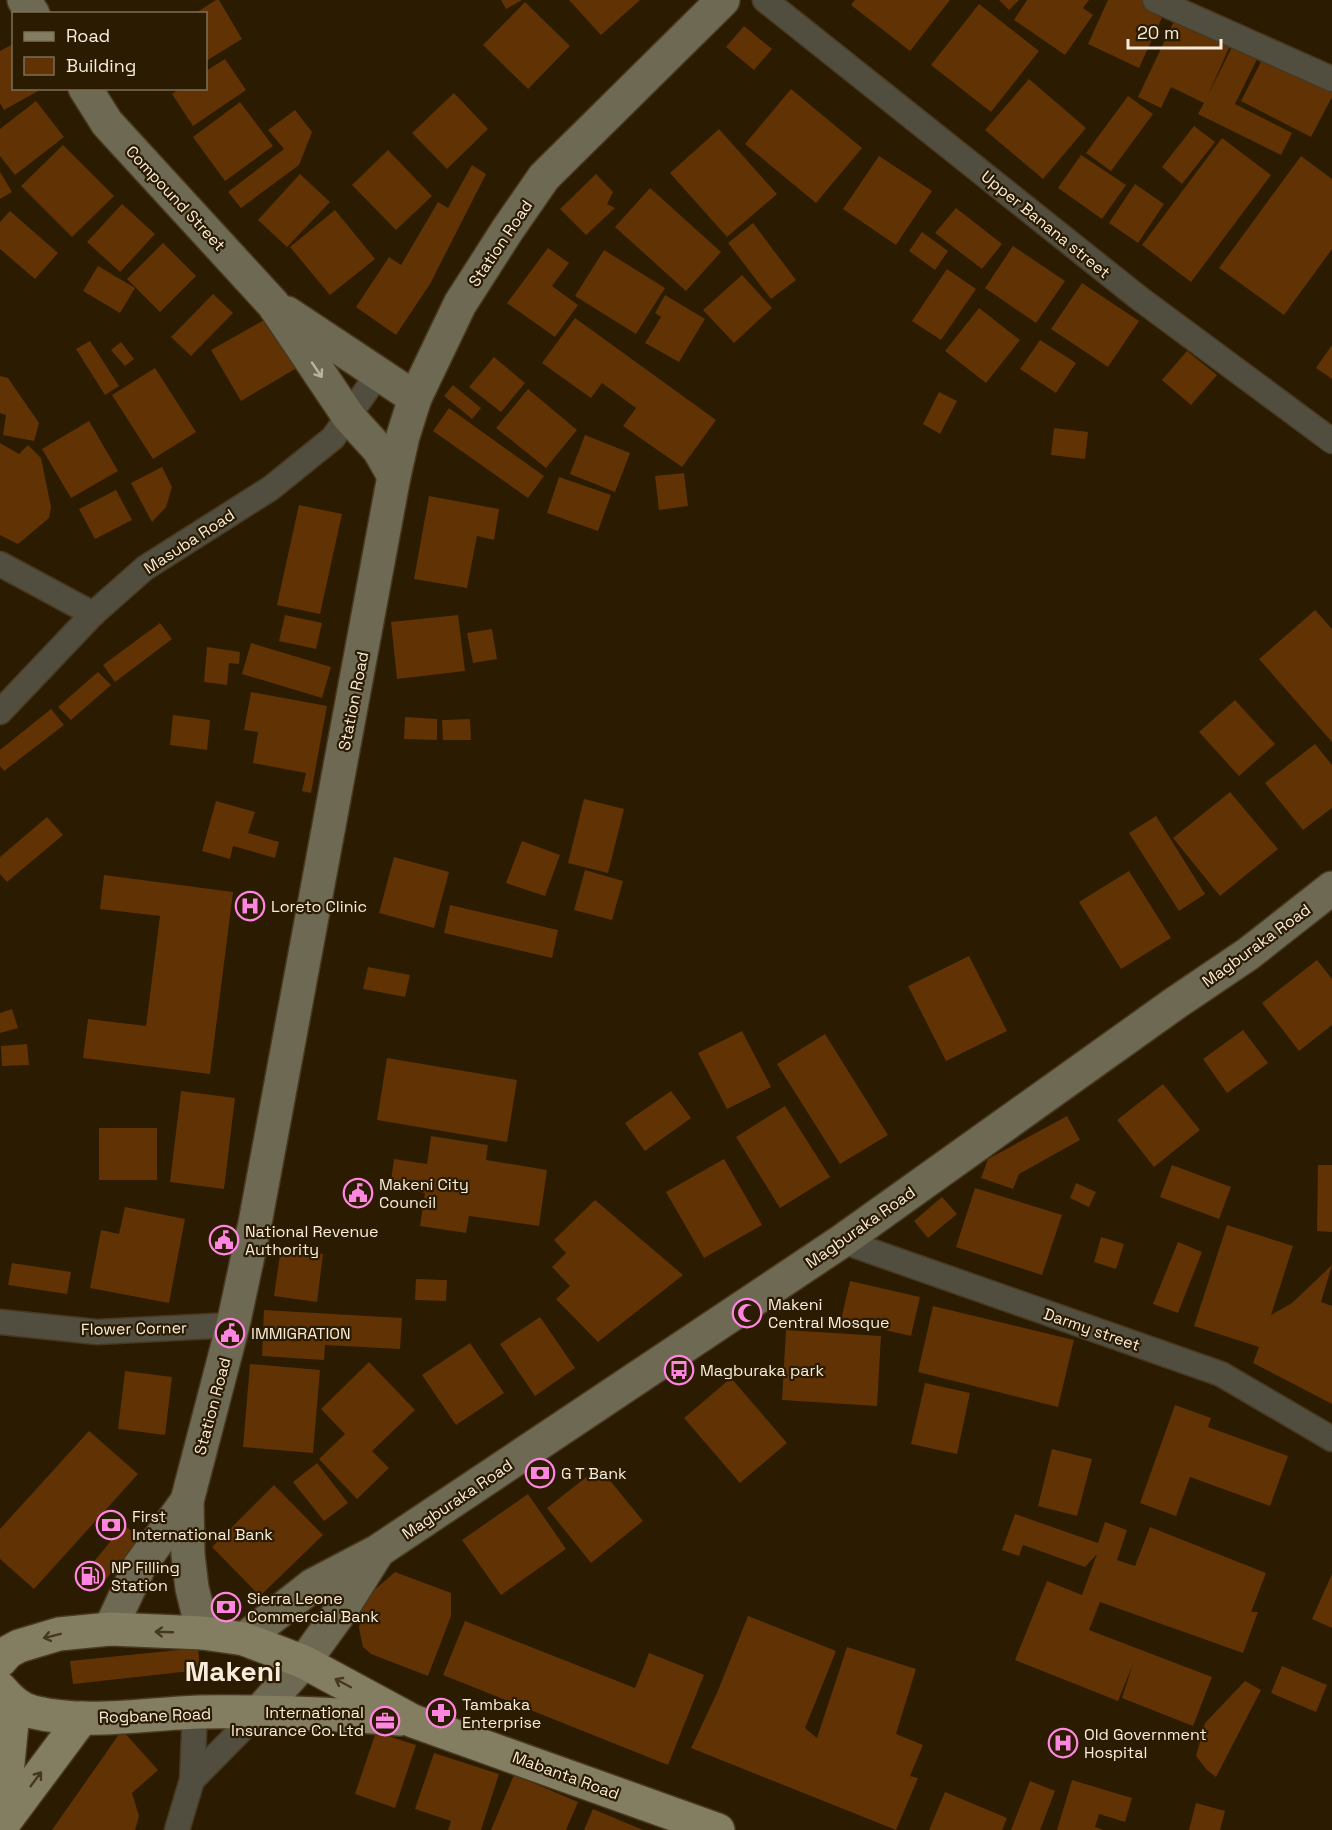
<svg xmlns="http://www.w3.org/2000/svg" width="1332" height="1830" font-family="'Space Grotesk',sans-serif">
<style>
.building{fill:#603204}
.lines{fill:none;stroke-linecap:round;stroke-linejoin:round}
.street-casing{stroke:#48381f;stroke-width:27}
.secondary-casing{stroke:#48381f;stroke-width:36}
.primary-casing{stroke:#48381f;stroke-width:36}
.street{stroke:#514e40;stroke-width:24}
.secondary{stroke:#6d6953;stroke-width:33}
.primary{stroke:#837d61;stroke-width:33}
.oneway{stroke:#b9b29f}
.oneway2{stroke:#45381d}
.labels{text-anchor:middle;stroke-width:4.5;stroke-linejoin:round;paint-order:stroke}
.street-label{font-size:16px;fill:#f8eddd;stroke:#2b1b00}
.poi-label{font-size:16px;fill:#f8eddd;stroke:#2b1b00;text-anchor:start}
.town-label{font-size:28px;font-weight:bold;fill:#f8eddd;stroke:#2b1b00}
</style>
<rect width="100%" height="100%" fill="#2b1b00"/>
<g class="building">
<polygon points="216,0 219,0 242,39 206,61 206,14 194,14"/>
<polygon points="501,0 522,0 506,9"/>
<polygon points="569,0 640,0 601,35"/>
<polygon points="855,0 950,0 910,51 851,5"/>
<polygon points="999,0 1019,0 1009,10"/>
<polygon points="1027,0 1089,0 1083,8 1093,15 1065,55 1014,20"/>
<polygon points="1108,0 1142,0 1165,11 1139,68 1088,44"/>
<polygon points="525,2 570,46 528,89 483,45"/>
<polygon points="979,4 1039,51 991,112 931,65"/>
<polygon points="1177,15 1232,41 1208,95 1235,41 1260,53 1235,104 1292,133 1281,155 1198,114 1204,103 1171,87 1161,108 1138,97"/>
<polygon points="744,26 772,49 754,70 726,47"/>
<polygon points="11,45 14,48 14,88 37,88 38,91 4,110 0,103 0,51"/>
<polygon points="1265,54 1332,89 1332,97 1311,137 1241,101"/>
<polygon points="225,59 246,90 193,126 172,94 180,88 206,88 206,71"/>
<polygon points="1029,79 1086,128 1043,179 985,130"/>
<polygon points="791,89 862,148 816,203 745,144"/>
<polygon points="454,93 488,129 447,169 412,133"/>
<polygon points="1128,96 1153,114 1111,171 1086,153"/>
<polygon points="36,101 64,137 15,175 0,156 0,129"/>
<polygon points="240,102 273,146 225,181 193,137"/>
<polygon points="295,110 312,132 299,165 241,208 228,192 284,149 268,130"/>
<polygon points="1194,126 1215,142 1182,184 1162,167"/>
<polygon points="719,129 777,194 727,237 670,173"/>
<polygon points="1222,138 1271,175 1191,282 1142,245"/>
<polygon points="63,145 114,196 72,237 21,186"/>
<polygon points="388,150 432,196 396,230 352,185"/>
<polygon points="1081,155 1126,185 1102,219 1058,188"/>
<polygon points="879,156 932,191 896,245 843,209"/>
<polygon points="1301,156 1332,179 1332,249 1284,315 1219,268"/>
<polygon points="472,165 486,174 430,284 396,335 356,307 389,257 401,265 438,202 448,208"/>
<polygon points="0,172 12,192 0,199"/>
<polygon points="300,174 330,202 287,247 258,220"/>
<polygon points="596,174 613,192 607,204 615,208 586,235 560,209"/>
<polygon points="1135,184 1164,204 1138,243 1109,223"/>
<polygon points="650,188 721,252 686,291 615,227"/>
<polygon points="122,204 155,234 120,272 87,242"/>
<polygon points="956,208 1002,244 982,269 935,233"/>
<polygon points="335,210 375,259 330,295 290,247"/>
<polygon points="10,211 58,253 35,279 0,249 0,222"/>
<polygon points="753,223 796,280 771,299 728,243"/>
<polygon points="922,232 948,251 935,270 909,251"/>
<polygon points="163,243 196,276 160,312 127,279"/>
<polygon points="1013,246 1065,281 1036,323 985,288"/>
<polygon points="548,248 569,263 552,286 578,305 555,337 507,303"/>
<polygon points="604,250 665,288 636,334 575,296"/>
<polygon points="98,266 135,288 120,313 83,291"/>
<polygon points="947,269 976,289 941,340 912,321"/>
<polygon points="742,275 772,308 734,343 703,310"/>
<polygon points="1082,283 1139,321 1108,367 1051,329"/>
<polygon points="213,294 233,313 191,356 171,337"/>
<polygon points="665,295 705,319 679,362 645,343 661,317 655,313"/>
<polygon points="979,308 1020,340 986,383 945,351"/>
<polygon points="271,316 300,366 241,401 211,350"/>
<polygon points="575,318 716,420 682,467 623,426 636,408 602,383 591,398 542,363"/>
<polygon points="1040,340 1076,363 1056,393 1020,369"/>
<polygon points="90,341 119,386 105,395 76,349"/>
<polygon points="121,342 134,359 125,366 111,350"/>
<polygon points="1332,345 1332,379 1316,368"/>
<polygon points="1187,351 1217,375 1191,405 1162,380"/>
<polygon points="494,357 525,383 501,412 469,387"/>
<polygon points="155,368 196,432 153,459 112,395"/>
<polygon points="0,376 8,378 39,423 34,441 3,435 6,415 0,413"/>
<polygon points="453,385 481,408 472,419 444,396"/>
<polygon points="528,389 577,430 546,468 496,428"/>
<polygon points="939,392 957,401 940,434 923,424"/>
<polygon points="449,408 544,476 528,498 433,431"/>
<polygon points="89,421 118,471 71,498 42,449"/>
<polygon points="1054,428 1088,432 1085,459 1051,455"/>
<polygon points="585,435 630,453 615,492 570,474"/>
<polygon points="0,443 19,454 28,445 41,458 51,507 49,518 18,544 0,535"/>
<polygon points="162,467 172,487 166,507 152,522 131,483"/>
<polygon points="684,473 688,506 659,510 655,476"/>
<polygon points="559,477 611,495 598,531 547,513"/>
<polygon points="116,490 132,520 95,539 79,509"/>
<polygon points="429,496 499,509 494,540 477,536 467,588 414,579"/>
<polygon points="299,505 342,514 320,614 277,605"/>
<polygon points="1315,610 1332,629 1332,742 1259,659"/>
<polygon points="285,615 322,623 316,649 279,641"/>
<polygon points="458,615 465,671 397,679 391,622"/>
<polygon points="160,623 172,639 115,682 103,665"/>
<polygon points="492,629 497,659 473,663 467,633"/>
<polygon points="251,643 331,667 322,698 242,674"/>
<polygon points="207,647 240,652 239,664 229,663 227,685 204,682"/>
<polygon points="98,672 111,685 71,720 58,707"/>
<polygon points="251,692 327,706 311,793 302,791 306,773 253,763 258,732 244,730"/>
<polygon points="1235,700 1275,744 1239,776 1199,732"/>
<polygon points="51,709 64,725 4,771 0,766 0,750"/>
<polygon points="173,715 210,720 207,750 170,745"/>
<polygon points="405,717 437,719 437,740 404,739"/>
<polygon points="470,719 471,740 443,740 442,720"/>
<polygon points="1315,744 1332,765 1332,808 1303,830 1265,783"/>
<polygon points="1230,792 1278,849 1220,896 1173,838"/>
<polygon points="584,799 624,809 608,873 568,863"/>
<polygon points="216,801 255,812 248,833 279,842 275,858 233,846 230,859 202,851"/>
<polygon points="1156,816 1205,894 1179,911 1129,833"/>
<polygon points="47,817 63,835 7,882 0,874 0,857"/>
<polygon points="522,841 560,855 545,896 506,883"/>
<polygon points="394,857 449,872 434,928 379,913"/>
<polygon points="585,870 623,881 612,920 574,910"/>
<polygon points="1129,871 1171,938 1121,969 1079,902"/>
<polygon points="104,875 233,892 210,1074 83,1058 88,1019 146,1026 160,916 100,909"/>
<polygon points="450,905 558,930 552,958 444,933"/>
<polygon points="969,956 1007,1031 946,1061 908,986"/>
<polygon points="1317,960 1332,979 1332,1025 1299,1051 1262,1003"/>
<polygon points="368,967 410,975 405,997 363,989"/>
<polygon points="12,1009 18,1028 0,1033 0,1013"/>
<polygon points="1243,1030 1268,1063 1227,1093 1203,1059"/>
<polygon points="742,1031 771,1087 727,1109 698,1053"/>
<polygon points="825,1034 888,1135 840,1164 777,1064"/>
<polygon points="27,1044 29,1065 2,1066 1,1046"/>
<polygon points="387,1058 517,1080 507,1142 377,1120"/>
<polygon points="1163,1084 1200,1130 1154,1167 1117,1120"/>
<polygon points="181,1091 235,1098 224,1189 170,1182"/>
<polygon points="671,1091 691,1118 645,1151 625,1123"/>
<polygon points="785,1106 830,1177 780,1208 736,1137"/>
<polygon points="1067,1116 1080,1140 1019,1174 1013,1189 981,1178 988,1159"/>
<rect x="99" y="1128" width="58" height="52"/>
<polygon points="431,1136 488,1145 486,1160 547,1170 539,1226 469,1216 466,1233 420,1226 425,1193 390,1187 394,1159 427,1164"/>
<polygon points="724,1159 762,1225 704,1258 666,1192"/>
<polygon points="1172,1165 1231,1187 1219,1219 1160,1197"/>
<polygon points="1318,1165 1332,1165 1332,1232 1317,1231"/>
<polygon points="1076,1183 1096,1192 1089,1207 1070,1198"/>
<polygon points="975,1188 1062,1215 1042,1275 956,1247"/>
<polygon points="942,1197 957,1214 928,1238 914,1221"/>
<polygon points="595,1200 683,1275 598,1342 556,1299 570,1286 552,1267 566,1253 554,1240"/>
<polygon points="125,1207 185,1219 169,1303 90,1288 101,1230 119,1234"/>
<polygon points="1227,1225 1293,1246 1271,1315 1292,1303 1332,1265 1321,1302 1332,1306 1332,1404 1253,1363 1259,1347 1194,1326"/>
<polygon points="1101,1237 1124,1244 1116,1269 1094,1262"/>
<polygon points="1178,1242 1202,1252 1178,1313 1153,1304"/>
<polygon points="281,1248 323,1254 317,1302 274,1296"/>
<polygon points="12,1263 71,1272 67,1294 8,1285"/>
<polygon points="416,1279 447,1280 446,1301 415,1300"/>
<polygon points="850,1281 920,1297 911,1336 841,1320"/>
<polygon points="933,1306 1074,1340 1058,1407 918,1372"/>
<polygon points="264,1310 402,1318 400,1349 325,1345 324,1360 262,1356"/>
<polygon points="540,1317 575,1368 535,1396 500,1344"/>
<polygon points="786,1330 881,1336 877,1406 782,1400"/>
<polygon points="470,1343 504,1393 456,1425 422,1375"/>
<polygon points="369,1362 415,1410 372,1451 389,1468 357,1499 319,1459 345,1434 321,1409"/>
<polygon points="250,1364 320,1370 313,1453 243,1447"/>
<polygon points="125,1371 172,1377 165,1435 118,1429"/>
<polygon points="731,1378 787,1443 740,1483 684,1418"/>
<polygon points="925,1383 970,1393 957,1454 911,1444"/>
<polygon points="1175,1405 1211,1418 1208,1427 1288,1456 1270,1506 1190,1477 1176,1516 1140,1503"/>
<polygon points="89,1431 138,1474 34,1589 0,1559 0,1529"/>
<polygon points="1052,1449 1092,1459 1077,1516 1038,1506"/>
<polygon points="317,1463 348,1503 324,1521 293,1482"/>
<polygon points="599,1467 643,1521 591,1563 547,1508"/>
<polygon points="274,1485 323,1535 260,1596 212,1547"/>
<polygon points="528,1494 566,1549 501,1595 462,1540"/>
<polygon points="1015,1514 1098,1543 1105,1522 1127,1530 1117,1560 1135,1566 1150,1527 1266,1573 1251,1612 1258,1612 1243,1653 1100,1602 1089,1630 1212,1677 1193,1726 1122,1698 1133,1664 1118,1701 1015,1660 1047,1581 1082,1595 1097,1554 1085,1567 1023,1545 1019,1556 1002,1550"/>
<polygon points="124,1525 140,1538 98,1589 82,1576"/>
<polygon points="395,1572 451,1593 451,1616 428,1676 371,1654 363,1647 359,1628 363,1600"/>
<polygon points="1332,1574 1332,1628 1312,1619"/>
<polygon points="748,1616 836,1651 805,1728 817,1738 847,1647 916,1669 896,1734 923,1745 910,1776 918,1778 896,1830 691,1748 717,1693"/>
<polygon points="465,1621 635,1688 649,1653 704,1675 668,1765 443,1675"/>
<polygon points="198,1648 200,1670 73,1684 70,1661"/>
<polygon points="1282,1666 1327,1685 1316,1712 1271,1693"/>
<polygon points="1245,1681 1261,1690 1216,1777 1207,1770 1196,1756 1205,1723"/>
<polygon points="122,1730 158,1770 132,1793 139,1816 135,1830 52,1830"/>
<polygon points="376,1732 416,1745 395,1808 355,1794"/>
<polygon points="434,1753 499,1774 481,1830 448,1830 451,1821 415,1809"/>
<polygon points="514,1775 578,1802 566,1830 491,1830"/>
<polygon points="1072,1780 1132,1798 1125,1822 1099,1814 1095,1827 1104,1830 1057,1830"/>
<polygon points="1030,1781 1055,1791 1040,1830 1011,1830"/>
<polygon points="945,1792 1007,1818 1002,1830 929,1830"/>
<polygon points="1196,1803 1225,1811 1220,1830 1189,1830"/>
<polygon points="593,1809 643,1830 584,1830"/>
</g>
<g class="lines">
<g class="street-casing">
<g id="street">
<polyline points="765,0 1139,298 1332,441"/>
<polyline points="1155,0 1332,79"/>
<polyline points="0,564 93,614"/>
<polyline points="0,712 93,614 145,568 271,488 333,438 378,374"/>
<polyline points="842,1241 1221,1374 1332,1439"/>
<polyline points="0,1322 97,1332 233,1325"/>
<polyline points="192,1780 260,1711"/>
<polyline points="177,1830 192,1780 195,1712"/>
</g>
</g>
<g class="secondary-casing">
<g id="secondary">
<polyline points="24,0 33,14"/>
<polyline points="85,88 107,123 273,304 349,417 379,450 394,476"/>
<polyline points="287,313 415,398"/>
<polyline points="110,1629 139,1567 187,1501"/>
<polyline points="203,1633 192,1588 188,1555 187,1501 233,1325 255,1223 394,476 403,436 415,398 460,304 508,229 544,177 723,0"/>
<polyline points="244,1639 313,1585 378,1551 842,1241 1174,1004 1248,954 1332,888"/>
<polyline points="260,1711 304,1662 340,1612 377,1553"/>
</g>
</g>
<g class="primary-casing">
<g id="primary">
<polyline points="0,1661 8,1652 19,1646 59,1634 110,1629 203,1633 244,1639 304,1662 413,1721 718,1830"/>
<path d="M 0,1688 C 9,1699 19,1709 33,1712 C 86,1725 144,1714 198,1712 C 265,1711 332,1714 400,1719"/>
<polyline points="2,1824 14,1703"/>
<polyline points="0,1828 82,1718"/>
</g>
</g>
<use href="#street" class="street"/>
<use href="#secondary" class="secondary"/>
<use href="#primary" class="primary"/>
</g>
<defs><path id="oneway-shaft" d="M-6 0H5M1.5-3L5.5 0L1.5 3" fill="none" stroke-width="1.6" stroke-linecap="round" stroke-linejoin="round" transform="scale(1.5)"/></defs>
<use class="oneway" href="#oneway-shaft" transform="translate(317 370) rotate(56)"/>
<g class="oneway2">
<use href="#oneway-shaft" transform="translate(164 1632) rotate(-178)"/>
<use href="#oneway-shaft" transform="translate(52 1636) rotate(166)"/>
<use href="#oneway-shaft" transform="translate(343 1683) rotate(-152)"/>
<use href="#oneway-shaft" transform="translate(36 1779) rotate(-53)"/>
</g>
<defs>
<g id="hospital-ring" transform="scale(1.5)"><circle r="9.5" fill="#2b1b00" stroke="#fe86e1" stroke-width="1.5"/><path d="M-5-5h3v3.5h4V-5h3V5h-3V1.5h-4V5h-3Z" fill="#fe86e1"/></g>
<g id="civic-ring" transform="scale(1.5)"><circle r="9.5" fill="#2b1b00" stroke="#fe86e1" stroke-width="1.5"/><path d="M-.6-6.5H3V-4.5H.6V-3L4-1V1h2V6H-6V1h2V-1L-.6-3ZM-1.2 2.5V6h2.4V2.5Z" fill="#fe86e1"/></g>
<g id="mosque-ring" transform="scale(1.5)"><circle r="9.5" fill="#2b1b00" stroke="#fe86e1" stroke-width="1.5"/><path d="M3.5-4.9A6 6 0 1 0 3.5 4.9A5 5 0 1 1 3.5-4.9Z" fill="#fe86e1"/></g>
<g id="bus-ring" transform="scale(1.5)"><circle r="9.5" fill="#2b1b00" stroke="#fe86e1" stroke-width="1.5"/><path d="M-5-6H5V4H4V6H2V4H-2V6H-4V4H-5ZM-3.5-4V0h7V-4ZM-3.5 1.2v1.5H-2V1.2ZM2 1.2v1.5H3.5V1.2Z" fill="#fe86e1"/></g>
<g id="bank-ring" transform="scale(1.5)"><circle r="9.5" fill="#2b1b00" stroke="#fe86e1" stroke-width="1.5"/><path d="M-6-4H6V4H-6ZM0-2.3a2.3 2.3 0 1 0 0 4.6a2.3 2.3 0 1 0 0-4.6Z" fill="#fe86e1"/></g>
<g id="fuel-ring" transform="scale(1.5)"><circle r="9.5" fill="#2b1b00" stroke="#fe86e1" stroke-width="1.5"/><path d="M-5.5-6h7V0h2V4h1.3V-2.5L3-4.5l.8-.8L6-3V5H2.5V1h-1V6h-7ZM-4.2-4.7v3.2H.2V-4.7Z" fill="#fe86e1"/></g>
<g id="pharmacy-ring" transform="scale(1.5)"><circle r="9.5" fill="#2b1b00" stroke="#fe86e1" stroke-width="1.5"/><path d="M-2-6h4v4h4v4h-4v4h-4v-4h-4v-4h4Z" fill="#fe86e1"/></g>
<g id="office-ring" transform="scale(1.5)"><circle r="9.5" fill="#2b1b00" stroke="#fe86e1" stroke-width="1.5"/><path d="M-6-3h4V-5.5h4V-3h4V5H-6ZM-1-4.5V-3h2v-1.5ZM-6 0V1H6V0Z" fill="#fe86e1"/></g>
</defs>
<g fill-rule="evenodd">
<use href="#hospital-ring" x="250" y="906"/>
<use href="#civic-ring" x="358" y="1193"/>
<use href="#civic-ring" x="224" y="1240"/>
<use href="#mosque-ring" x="747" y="1313"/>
<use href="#civic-ring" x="230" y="1333"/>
<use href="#bus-ring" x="679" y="1370"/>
<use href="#bank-ring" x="540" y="1473"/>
<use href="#bank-ring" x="111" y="1525"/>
<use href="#fuel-ring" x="90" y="1576"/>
<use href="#bank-ring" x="226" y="1607"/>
<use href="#pharmacy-ring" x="441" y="1713"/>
<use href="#office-ring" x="385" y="1721"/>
<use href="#hospital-ring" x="1063" y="1743"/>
</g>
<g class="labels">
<g class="street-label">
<text transform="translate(176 198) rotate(47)" y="6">Compound Street</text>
<text transform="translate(1046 224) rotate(39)" y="6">Upper Banana street</text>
<text transform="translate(500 243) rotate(-56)" y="6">Station Road</text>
<text transform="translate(189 541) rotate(-33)" y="6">Masuba Road</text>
<text transform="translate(353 701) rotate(-79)" y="6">Station Road</text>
<text transform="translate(1256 945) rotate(-36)" y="6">Magburaka Road</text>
<text transform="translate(860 1227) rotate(-35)" y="6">Magburaka Road</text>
<text transform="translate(134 1328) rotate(-1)" y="6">Flower Corner</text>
<text transform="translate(1092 1329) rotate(19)" y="6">Darmy street</text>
<text transform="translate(212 1406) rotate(-75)" y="6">Station Road</text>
<text transform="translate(457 1499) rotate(-34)" y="6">Magburaka Road</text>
<text transform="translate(155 1715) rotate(-2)" y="6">Rogbane Road</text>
<text transform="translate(566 1775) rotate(20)" y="6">Mabanta Road</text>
</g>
<g class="poi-label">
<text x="271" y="912">Loreto Clinic</text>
<text x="379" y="1190">Makeni City<tspan x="379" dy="18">Council</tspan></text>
<text x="245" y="1237">National Revenue<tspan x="245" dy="18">Authority</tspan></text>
<text x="768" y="1310">Makeni<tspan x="768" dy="18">Central Mosque</tspan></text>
<text x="251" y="1339">IMMIGRATION</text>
<text x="700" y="1376">Magburaka park</text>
<text x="561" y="1479">G T Bank</text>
<text x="132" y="1522">First<tspan x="132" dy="18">International Bank</tspan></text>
<text x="111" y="1573">NP Filling<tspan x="111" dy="18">Station</tspan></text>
<text x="247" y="1604">Sierra Leone<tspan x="247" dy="18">Commercial Bank</tspan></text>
<text x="462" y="1710">Tambaka<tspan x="462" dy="18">Enterprise</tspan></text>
<text x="364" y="1718" text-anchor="end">International<tspan x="364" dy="18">Insurance Co. Ltd</tspan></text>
<text x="1084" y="1740">Old Government<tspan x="1084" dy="18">Hospital</tspan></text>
</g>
<g class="town-label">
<text x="233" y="1681">Makeni</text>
</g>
</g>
<rect x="12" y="12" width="195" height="78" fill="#2b1b00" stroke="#7d6f58" stroke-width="1.5"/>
<rect x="24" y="32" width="30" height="9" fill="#837d61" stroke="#7d6f58" stroke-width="1.5"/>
<text x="66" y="42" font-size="18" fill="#f8eddd">Road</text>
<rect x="24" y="57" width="30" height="18" fill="#603204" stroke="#7d6f58" stroke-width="1.5"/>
<text x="66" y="72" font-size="18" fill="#f8eddd">Building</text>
<path d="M1128 39v9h93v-9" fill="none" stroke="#f8eddd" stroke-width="3"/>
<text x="1137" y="39" font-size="18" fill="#f8eddd" stroke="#2b1b00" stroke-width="4.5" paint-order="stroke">20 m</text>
</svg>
